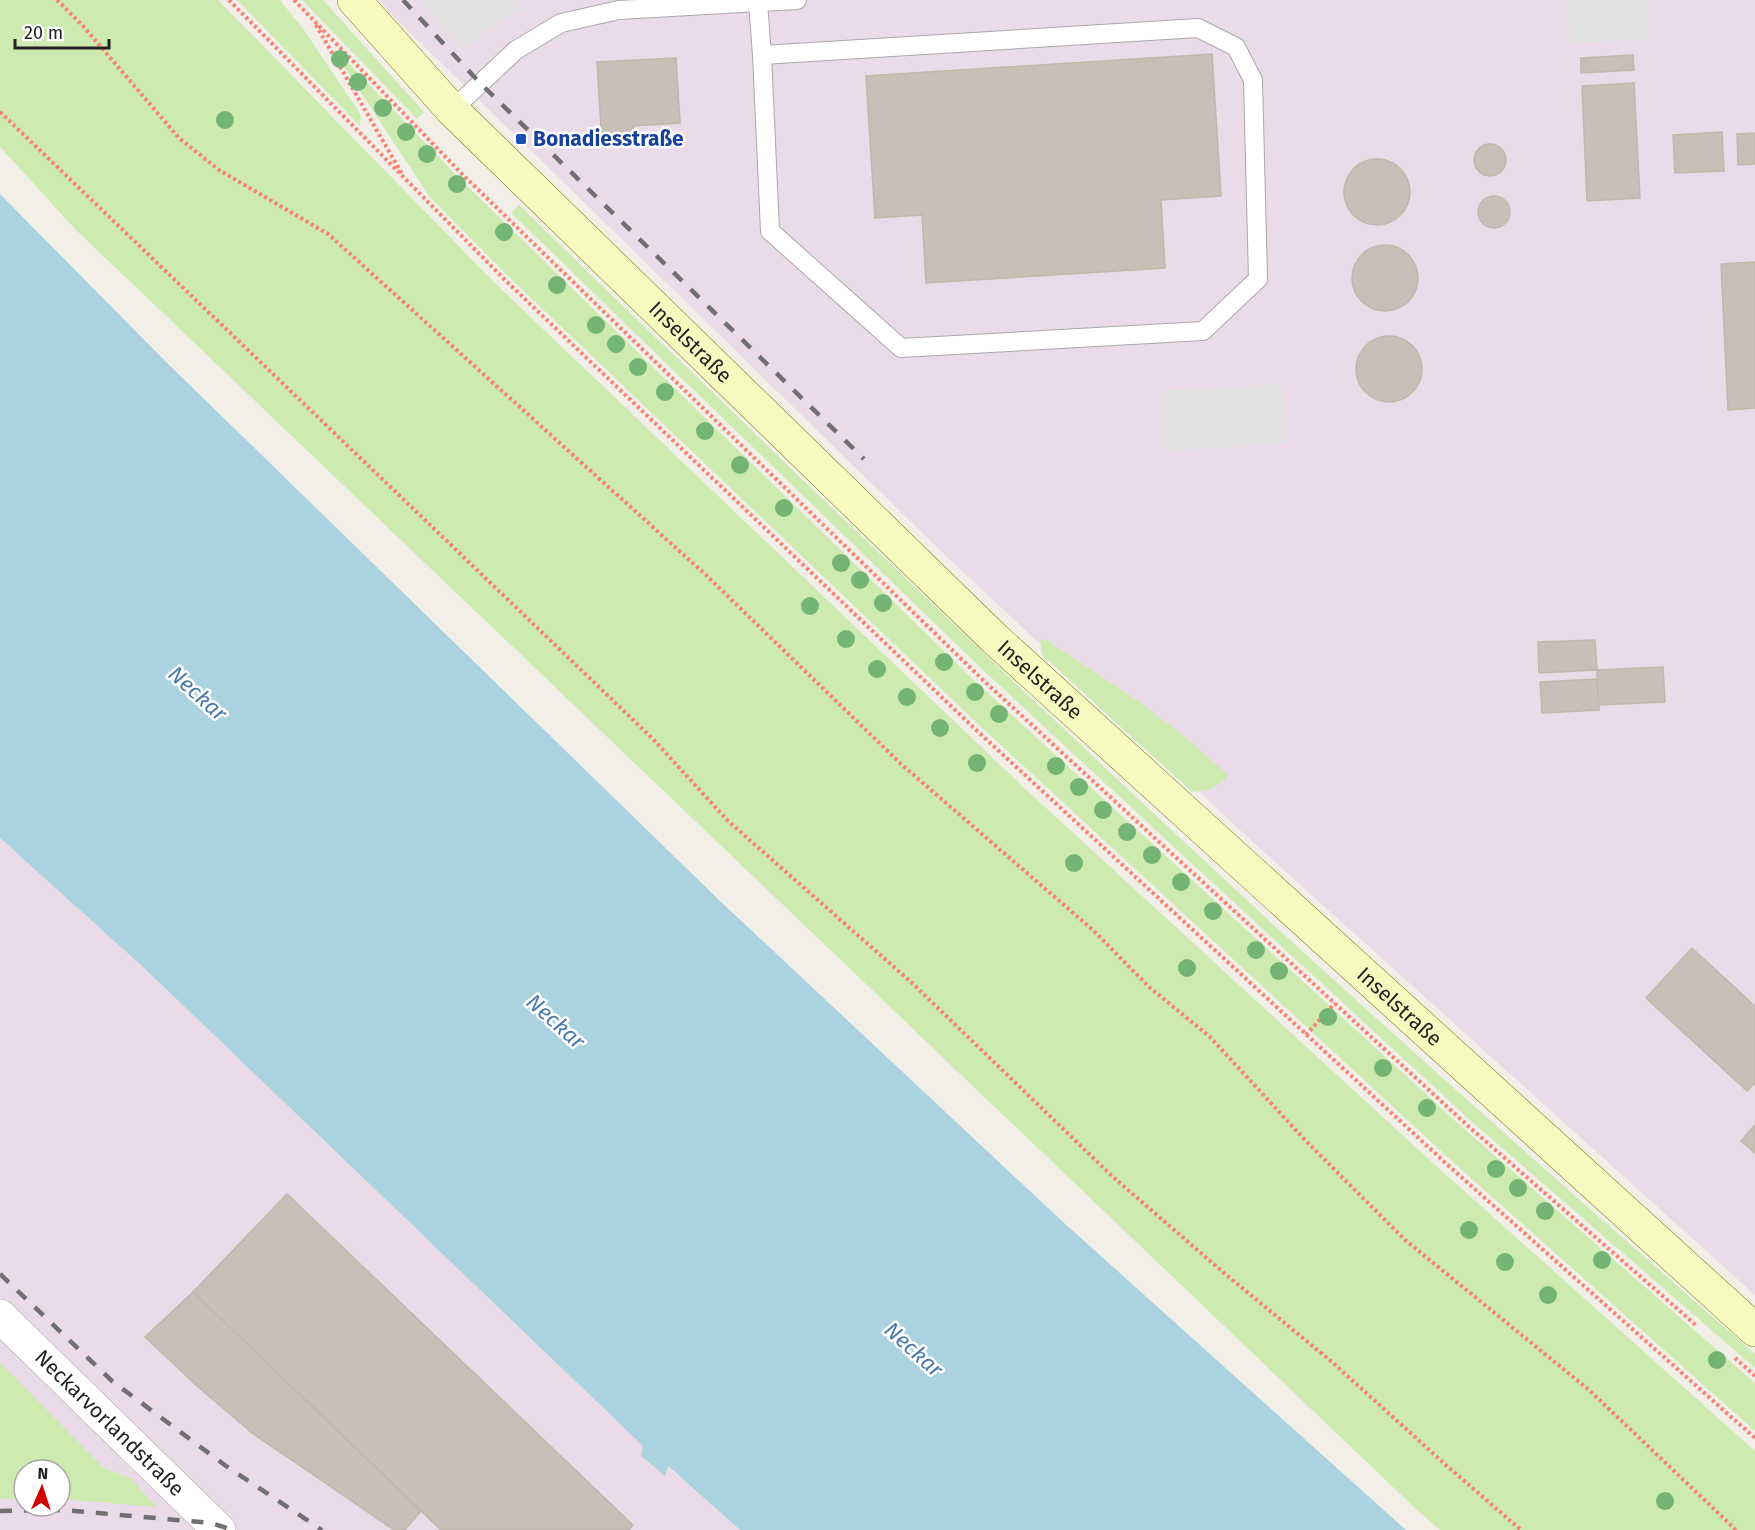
<svg xmlns="http://www.w3.org/2000/svg" width="1755" height="1530" font-family="'Fira Sans',sans-serif">
<style>
.industrial{fill:#ebdbe8;fill-rule:evenodd}
.grass{fill:#cdebb0}
.parking{fill:#e2e2e2}
.water{fill:#aad3df}
.building{fill:#c7bfb8;stroke:#c4b6ab;stroke-width:1.5}
.lines{fill:none;stroke-linecap:round;stroke-linejoin:round}
.lane-casing{stroke:#a9a9a9;stroke-width:20}
.street-casing{stroke:#a9a9a9;stroke-width:34}
.secondary-casing{stroke:#707d05;stroke-width:34}
.path{stroke:#fa8072;stroke-width:4;stroke-dasharray:3 3;stroke-linecap:butt}
.lane{stroke:#fff;stroke-width:18}
.street{stroke:#fff;stroke-width:33}
.secondary{stroke:#f7fabf;stroke-width:33}
.rail{stroke:#707070;stroke-width:4.5;stroke-dasharray:12 12;stroke-linecap:butt}
.tree{fill:#74b475}
.transit-dot{fill:#1a4fb4;stroke:#fff;stroke-width:2}
.labels{text-anchor:middle;stroke-width:5;stroke-linejoin:round;paint-order:stroke}
.transit-label{font-size:21px;font-weight:bold;fill:#164399;stroke:#fff;text-anchor:start}
.street-label{font-size:21px;fill:#222;stroke:#fff}
.water-label{font-size:22px;font-style:italic;fill:#4a7aab;stroke:#fff}
</style>
<rect width="100%" height="100%" fill="#f2efe9"/>
<g class="industrial">
<polygon points="379,0 1755,0 1755,1295 1254,843 950,560 393,16"/>
<path d="M 0,838 L 144,968 L 643,1446 L 641,1456 L 665,1475 L 667,1466 L 740,1530 L 0,1530 ZM 24,1470 L 60,1470 L 60,1506 L 24,1506 Z"/>
</g>
<g class="grass">
<polygon points="0,0 218,0 496,284 1020,784 1433,1163 1755,1451 1755,1530 1440,1530 1418,1511 76,230 0,147"/>
<polygon points="237,0 280,0 304,30 361,115 360,126"/>
<polygon points="302,0 323,0 424,112 417,119"/>
<polygon points="340,54 460,179 978,684 1463,1128 1755,1383 1755,1431 1454,1163 978,724 507,275 429,196 337,56"/>
<path d="M 519,205 C 743,422 966,639 1193,850 C 1377,1022 1566,1188 1755,1354 L 1755,1368 L 1470,1120 L 1189,861 L 984,671 L 511,213 Z"/>
<polygon points="1045,639 1138,701 1184,736 1227,774 1225,780 1209,790 1192,792 1042,655 1040,641"/>
<polygon points="0,1363 104,1468 132,1479 156,1507 60,1499 60,1470 24,1470 24,1499 0,1499"/>
</g>
<g class="parking">
<polygon points="417,0 515,0 521,8 483,34 464,50"/>
<polygon points="1568,0 1646,0 1648,39 1570,43"/>
<polygon points="1282,384 1286,444 1162,451 1159,391"/>
</g>
<polygon class="water" points="0,194 166,362 720,901 1063,1222 1406,1530 740,1530 668,1466 665,1476 641,1456 643,1446 144,968 0,838"/>
<g class="building">
<polygon points="1212,54 1221,196 1161,200 1165,268 926,283 922,215 875,218 866,76"/>
<polygon points="1633,55 1634,70 1581,73 1581,58"/>
<polygon points="676,58 680,123 633,126 634,142 602,144 597,62"/>
<polygon points="1634,83 1640,198 1587,201 1582,86"/>
<polygon points="1722,132 1724,171 1675,173 1673,135"/>
<polygon points="1755,133 1755,164 1738,165 1737,134"/>
<circle cx="1490" cy="160" r="16"/>
<circle cx="1377" cy="192" r="33"/>
<circle cx="1494" cy="212" r="16"/>
<circle cx="1385" cy="278" r="33"/>
<polygon points="1755,262 1755,408 1728,410 1721,264"/>
<circle cx="1389" cy="369" r="33"/>
<polygon points="1595,640 1597,670 1539,673 1538,642"/>
<polygon points="1663,667 1665,702 1598,705 1597,670"/>
<polygon points="1597,679 1599,710 1542,713 1540,682"/>
<polygon points="1692,948 1755,1006 1755,1083 1747,1091 1646,998"/>
<polygon points="1755,1125 1755,1153 1741,1141"/>
<polygon points="287,1194 633,1525 629,1530 441,1530 193,1292"/>
<polygon points="193,1292 421,1511 405,1530 394,1530 252,1433 197,1386 145,1337"/>
</g>
<g class="lines">
<g class="lane-casing">
<g id="lane">
<polyline points="758,2 762,55 1198,28 1236,47 1253,80 1258,279 1203,331 901,348 770,231 762,55"/>
<polyline points="452,110 516,50 561,23 619,10 797,0"/>
</g>
</g>
<g class="street-casing">
<g id="street">
<path id="s1" d="M 0,1316 L 219,1530"/>
</g>
</g>
<g class="secondary-casing">
<g id="secondary">
<path id="s2" d="M 354,0 L 452,110 L 995,639 L 1755,1330"/>
</g>
</g>
<g class="path">
<polyline points="57,0 83,26 179,138 219,170 328,234 706,575 901,764 1094,931 1149,987 1209,1036 1304,1139 1404,1239 1589,1390 1736,1530"/>
<polyline points="229,0 504,279 974,728 1450,1167 1755,1438"/>
<polyline points="294,0 463,175 983,680 1467,1125 1697,1326"/>
<polyline points="316,25 402,174"/>
<polyline points="0,112 652,738 728,821 911,982 1113,1177 1224,1273 1332,1362 1447,1466 1521,1530"/>
<polyline points="1306,1035 1335,1003"/>
<polyline points="1735,1358 1755,1376"/>
</g>
<use href="#lane" class="lane"/>
<use href="#street" class="street"/>
<use href="#secondary" class="secondary"/>
<g class="rail">
<polyline points="403,0 480,83 864,459"/>
<polyline points="0,1274 112,1381 226,1466 322,1530"/>
<polyline points="0,1511 64,1510 211,1523 233,1530"/>
</g>
</g>
<g class="tree">
<circle cx="340" cy="59" r="9"/>
<circle cx="358" cy="82" r="9"/>
<circle cx="383" cy="108" r="9"/>
<circle cx="225" cy="120" r="9"/>
<circle cx="406" cy="132" r="9"/>
<circle cx="427" cy="154" r="9"/>
<circle cx="457" cy="184" r="9"/>
<circle cx="504" cy="232" r="9"/>
<circle cx="557" cy="285" r="9"/>
<circle cx="596" cy="325" r="9"/>
<circle cx="616" cy="344" r="9"/>
<circle cx="638" cy="367" r="9"/>
<circle cx="665" cy="392" r="9"/>
<circle cx="705" cy="431" r="9"/>
<circle cx="740" cy="465" r="9"/>
<circle cx="784" cy="508" r="9"/>
<circle cx="841" cy="563" r="9"/>
<circle cx="860" cy="580" r="9"/>
<circle cx="883" cy="603" r="9"/>
<circle cx="810" cy="606" r="9"/>
<circle cx="846" cy="639" r="9"/>
<circle cx="944" cy="662" r="9"/>
<circle cx="877" cy="669" r="9"/>
<circle cx="975" cy="692" r="9"/>
<circle cx="907" cy="697" r="9"/>
<circle cx="999" cy="714" r="9"/>
<circle cx="940" cy="728" r="9"/>
<circle cx="977" cy="763" r="9"/>
<circle cx="1056" cy="766" r="9"/>
<circle cx="1079" cy="787" r="9"/>
<circle cx="1103" cy="810" r="9"/>
<circle cx="1127" cy="832" r="9"/>
<circle cx="1152" cy="855" r="9"/>
<circle cx="1074" cy="863" r="9"/>
<circle cx="1181" cy="882" r="9"/>
<circle cx="1213" cy="911" r="9"/>
<circle cx="1256" cy="950" r="9"/>
<circle cx="1187" cy="968" r="9"/>
<circle cx="1279" cy="971" r="9"/>
<circle cx="1328" cy="1017" r="9"/>
<circle cx="1383" cy="1068" r="9"/>
<circle cx="1427" cy="1108" r="9"/>
<circle cx="1496" cy="1169" r="9"/>
<circle cx="1518" cy="1188" r="9"/>
<circle cx="1545" cy="1211" r="9"/>
<circle cx="1469" cy="1230" r="9"/>
<circle cx="1602" cy="1260" r="9"/>
<circle cx="1505" cy="1262" r="9"/>
<circle cx="1548" cy="1295" r="9"/>
<circle cx="1717" cy="1360" r="9"/>
<circle cx="1665" cy="1501" r="9"/>
</g>
<rect class="transit-dot" x="515" y="133" width="12" height="12" rx="3"/>
<g class="labels">
<g class="transit-label">
<text x="533" y="146">Bonadiesstraße</text>
</g>
<g class="street-label">
<text dy="7" stroke="none"><textPath href="#s2" startOffset="480">Inselstraße</textPath></text>
<text dy="7" stroke="none"><textPath href="#s2" startOffset="966">Inselstraße</textPath></text>
<text dy="7" stroke="none"><textPath href="#s2" startOffset="1452">Inselstraße</textPath></text>
<text dy="7" stroke="none"><textPath href="#s1" startOffset="153">Neckarvorlandstraße</textPath></text>
</g>
<g class="water-label">
<text transform="translate(198 693) rotate(42)" y="8">Neckar</text>
<text transform="translate(556 1021) rotate(42)" y="8">Neckar</text>
<text transform="translate(914 1349) rotate(42)" y="8">Neckar</text>
</g>
</g>
<g transform="translate(42 1488) rotate(3)"><circle r="28" fill="#ffffff" stroke="#a7a7a7" stroke-width="1.5"/>
<path d="M0-4.5L10 22L0 15L-10 22Z" fill="#d40000"/>
<text y="-9" font-size="16" font-weight="bold" text-anchor="middle" fill="#222222">N</text>
</g>
<path d="M15 39v9h94v-9" fill="none" stroke="#222222" stroke-width="3"/>
<text x="24" y="39" font-size="18" fill="#222222" stroke="#ffffff" stroke-width="4.5" paint-order="stroke">20 m</text>
</svg>
